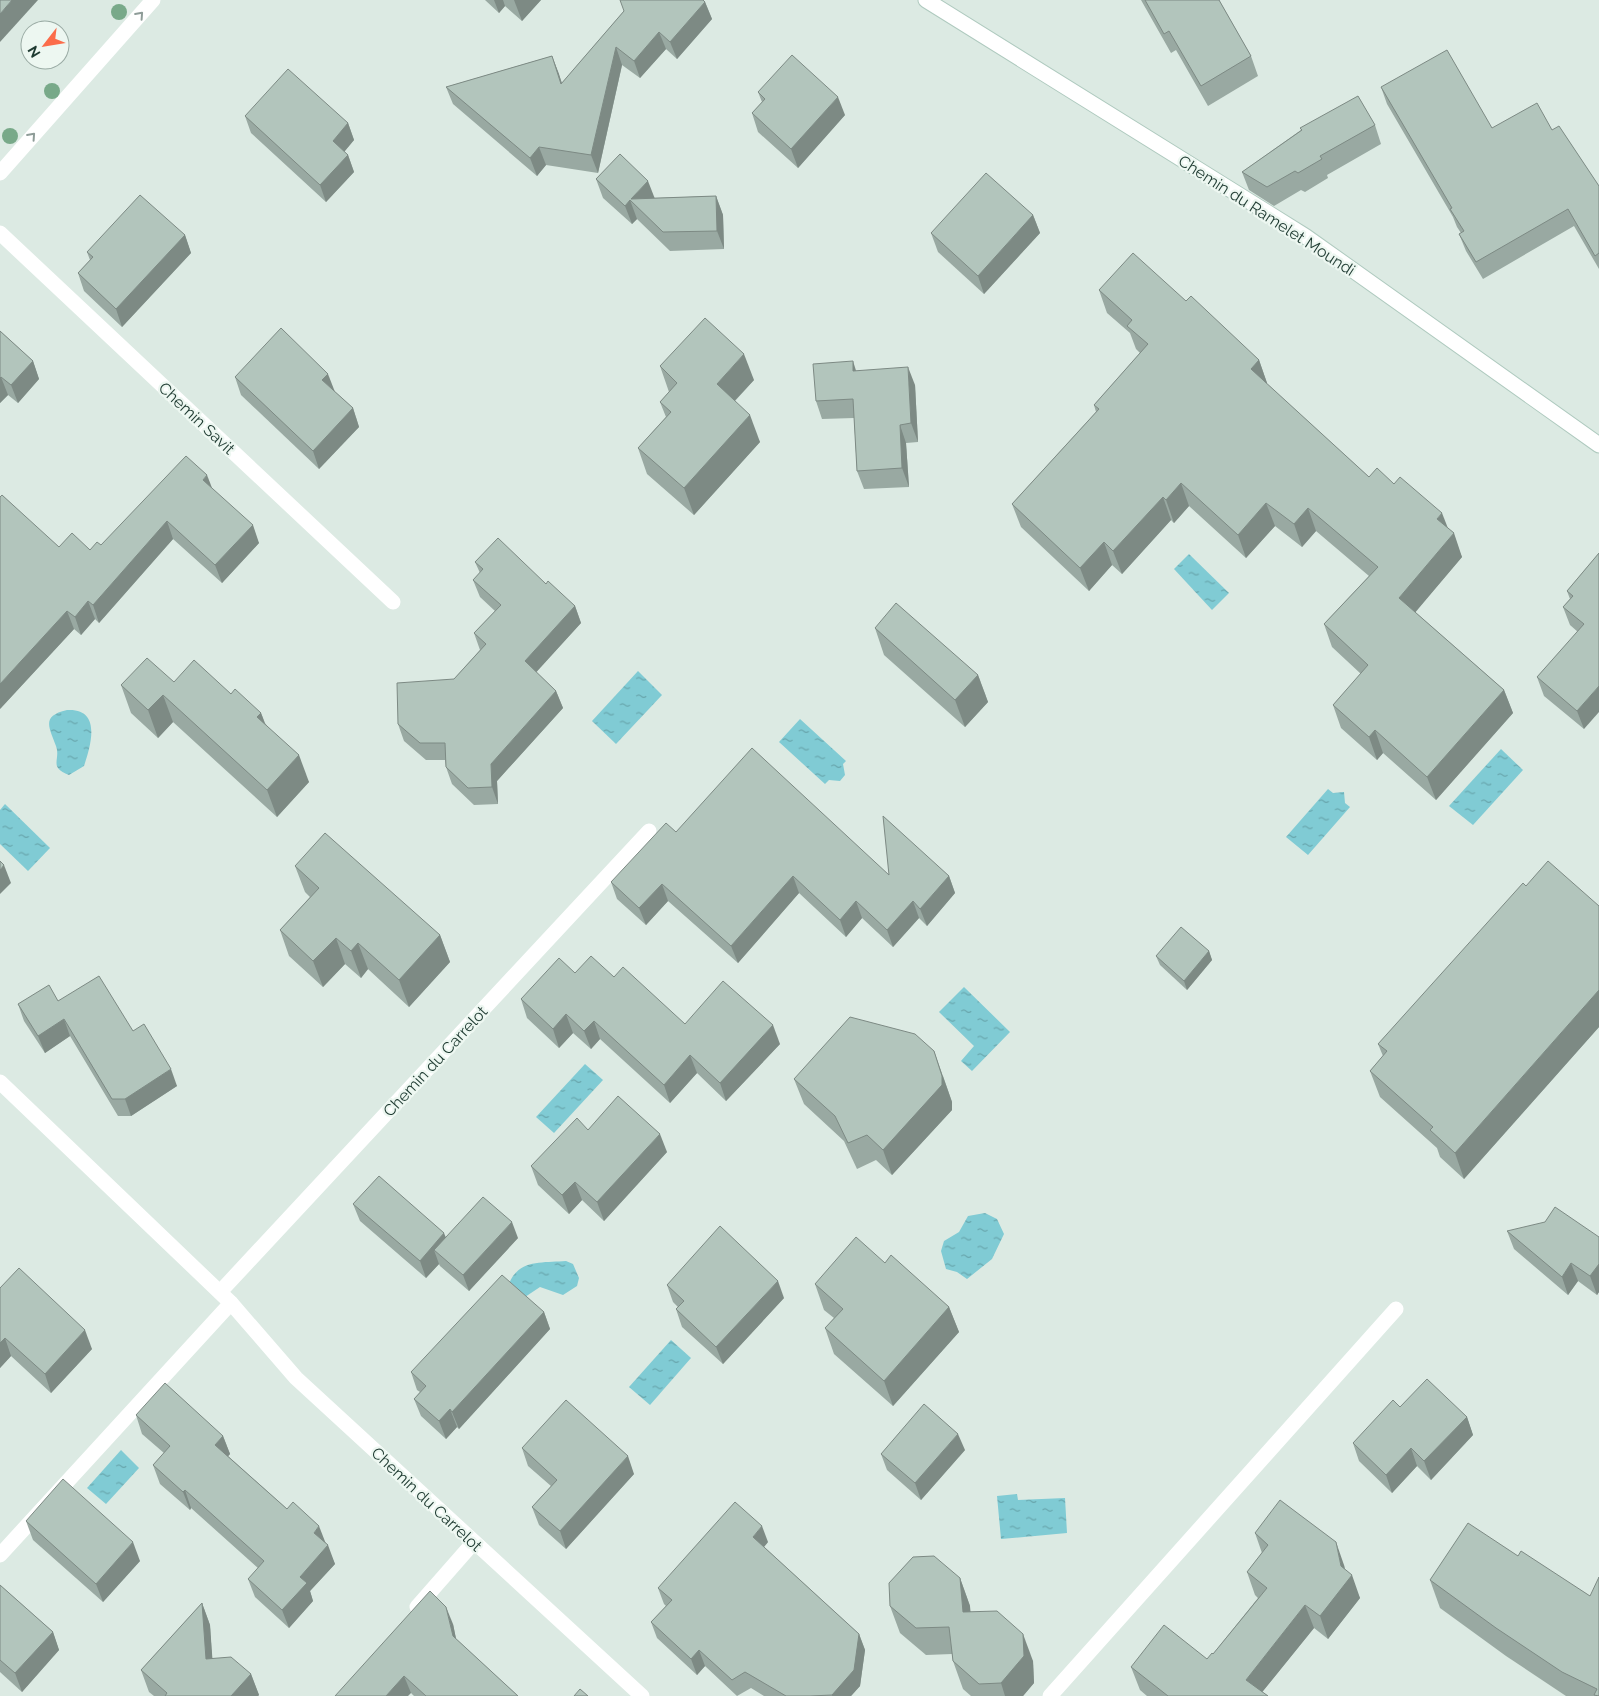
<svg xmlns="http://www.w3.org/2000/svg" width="1599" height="1696" font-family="Raleway,sans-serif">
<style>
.water{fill:url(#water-ripples)}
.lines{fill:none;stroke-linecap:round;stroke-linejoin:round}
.secondary-casing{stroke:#afcabf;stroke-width:17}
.lane{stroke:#fff;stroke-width:15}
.street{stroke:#fff;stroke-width:15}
.secondary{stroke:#fff;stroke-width:15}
.tree{fill:#78a989}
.wall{fill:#99a9a2}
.shaded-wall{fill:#7d8a84}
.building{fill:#b2c5bc;stroke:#7d8a84}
.oneway{stroke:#8e9c98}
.labels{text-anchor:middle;stroke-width:4.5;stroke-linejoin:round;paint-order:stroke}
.street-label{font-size:16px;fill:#1e3a31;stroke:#edf7f1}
</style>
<defs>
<pattern id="water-ripples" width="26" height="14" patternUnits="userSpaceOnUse" patternTransform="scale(1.25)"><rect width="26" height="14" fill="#80cbd4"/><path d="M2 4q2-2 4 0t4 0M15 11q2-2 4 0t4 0" fill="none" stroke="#68a6ad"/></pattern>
</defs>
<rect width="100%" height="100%" fill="#dceae3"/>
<g class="water">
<polygon points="1189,554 1229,593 1212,610 1174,569"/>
<polygon points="638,671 662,695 616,744 592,721"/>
<path d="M 67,710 C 102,708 91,745 84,766 L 69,775 C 48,767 61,760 56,746 C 49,727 41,716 67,710 Z"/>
<polygon points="800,719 846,761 843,764 845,775 840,781 829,780 825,784 779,742"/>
<polygon points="1501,749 1523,770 1473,825 1449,806"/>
<polygon points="1328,789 1333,793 1344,792 1345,803 1350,807 1308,855 1286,837"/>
<polygon points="5,804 50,848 28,871 0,844 0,810"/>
<polygon points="964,987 1010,1032 972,1071 961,1061 974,1046 939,1012"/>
<polygon points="585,1064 603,1080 554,1133 536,1117"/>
<polygon points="985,1213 997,1219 1004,1234 992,1259 967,1279 957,1272 946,1269 941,1251 944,1241 959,1232 968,1216"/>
<path d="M 566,1261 L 573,1264 L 579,1278 L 577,1286 L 563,1295 L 540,1287 L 522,1299 L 509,1284 C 518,1259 543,1263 566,1261 Z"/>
<polygon points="671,1340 691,1358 650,1405 629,1387"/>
<polygon points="121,1450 139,1468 106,1504 87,1488"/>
<polygon points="1017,1494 1018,1500 1065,1498 1067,1533 1001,1539 997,1496"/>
</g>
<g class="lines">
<g class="secondary-casing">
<polyline id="secondary" points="926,0 1305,236 1599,445"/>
</g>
<polyline class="lane" points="220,1292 649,831"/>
<g class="street">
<polyline points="0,173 153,0"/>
<polyline points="0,233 393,602"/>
<polyline points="0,1082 231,1303 296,1378 642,1696"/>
<polyline points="0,1555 231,1303"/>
<polyline points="417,1607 474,1542"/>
<polyline points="1050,1696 1396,1309"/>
</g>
<use href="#secondary" class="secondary"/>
</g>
<g class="tree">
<circle cx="119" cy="12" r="8"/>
<circle cx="52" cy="91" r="8"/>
<circle cx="10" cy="136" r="8"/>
</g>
<g class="wall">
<polygon points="485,0 541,0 522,21 505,6 499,13"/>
<polygon points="1141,0 1219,0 1251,56 1258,76 1208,106 1176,50 1171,53"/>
<polygon points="705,2 712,19 677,59 666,49 640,78 622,65 598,173 546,165 537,176 453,104 446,87 552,56 562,83 624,11"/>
<polygon points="1381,87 1492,128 1552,130 1599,186 1599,269 1574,226 1483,279 1466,251 1459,234 1461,233 1457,227 1453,217 1387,104"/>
<polygon points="758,92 845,115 798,168 758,132 752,113 762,102"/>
<polygon points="245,116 348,123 354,140 344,152 348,155 354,172 326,202 251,133"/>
<polygon points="1375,125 1381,144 1327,175 1328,178 1305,192 1301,190 1274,206 1249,190 1242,172 1301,130 1300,128"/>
<polygon points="596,179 654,198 716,196 723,215 724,249 670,251 637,219 632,224 603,198"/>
<polygon points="1033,215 1040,233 984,294 938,252 931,233"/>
<polygon points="185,235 191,253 122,327 84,291 78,273 90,260 87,252"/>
<polygon points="1099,290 1186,301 1259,360 1267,383 1267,384 1369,477 1394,484 1448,529 1462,557 1415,612 1504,690 1513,713 1436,800 1383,753 1377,760 1341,728 1333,705 1361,674 1332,647 1324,624 1369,576 1316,531 1302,547 1275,526 1246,558 1189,506 1174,523 1171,520 1122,574 1112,565 1089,591 1021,527 1012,504 1096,412 1094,405 1140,353 1136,349 1130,333 1107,313"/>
<polygon points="0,331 33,361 39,379 18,403 8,395 0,403"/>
<polygon points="660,366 754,380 735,401 760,442 694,515 647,474 638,448 666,417 660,402 669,392"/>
<polygon points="856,371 915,385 918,442 906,443 909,487 864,489 857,471 854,418 822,419 816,401"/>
<polygon points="235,377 334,391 353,408 359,427 319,469 241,395"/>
<polygon points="212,488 259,543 222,583 173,539 99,623 95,619 81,635 74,629 0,709 59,547 90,550 101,545"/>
<polygon points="1599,553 1584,729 1544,696 1537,677 1578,632 1570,625 1563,607 1570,599 1567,591"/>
<polygon points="475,562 546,584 575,606 581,623 536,672 556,691 563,708 497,781 498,804 474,805 452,784 446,767 445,760 426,760 404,741 398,724 454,679 480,650 474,633 495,611 480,597 473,580 480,573"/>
<polygon points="875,628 978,675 988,702 965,727 884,655"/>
<polygon points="174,682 231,694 261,713 265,723 309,782 277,817 173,722 158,738 131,713 121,685"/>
<polygon points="676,832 889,875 949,876 955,893 927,926 919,918 893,947 862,918 846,937 799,893 738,963 668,901 646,925 617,899 611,882"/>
<polygon points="295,866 440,935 450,962 409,1007 368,969 361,978 345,964 323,987 289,956 280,930 310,897 305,892"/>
<polygon points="1526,886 1599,906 1599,1027 1464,1179 1440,1157 1437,1148 1380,1097 1370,1071 1383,1056 1378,1044"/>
<polygon points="1209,951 1212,960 1187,990 1160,965 1156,956"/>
<polygon points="575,973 614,977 685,1024 780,1044 726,1101 697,1073 670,1103 600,1039 591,1049 573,1033 559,1048 527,1018 521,999"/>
<polygon points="58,1001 133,1031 177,1086 131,1116 118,1116 70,1036 45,1053 24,1021 18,1004"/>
<polygon points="943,1076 952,1102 952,1110 892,1175 876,1160 857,1169 844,1141 804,1104 794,1079"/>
<polygon points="588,1130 667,1152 604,1221 582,1200 569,1214 538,1185 531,1166"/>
<polygon points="353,1204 446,1237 518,1238 469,1291 440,1266 439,1264 426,1278 360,1221"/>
<polygon points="1507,1231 1599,1237 1599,1292 1597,1295 1578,1281 1568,1295 1514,1249"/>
<polygon points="885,1263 949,1307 959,1332 893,1406 834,1354 825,1328 834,1318 824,1310 815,1284"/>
<polygon points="667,1285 784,1298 723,1364 682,1327 676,1309 678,1307 673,1302"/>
<polygon points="0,1288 92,1349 51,1393 11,1356 0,1368"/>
<polygon points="544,1312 550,1329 459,1429 457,1427 446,1439 421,1416 414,1399 420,1392 417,1390 411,1372"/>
<polygon points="136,1415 223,1436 230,1454 228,1456 326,1544 335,1564 310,1591 313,1601 289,1628 255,1597 248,1579 258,1568 191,1508 190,1510 160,1484 153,1465 164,1453 142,1434"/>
<polygon points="1467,1417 1473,1435 1431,1480 1417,1466 1392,1493 1359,1461 1353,1443"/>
<polygon points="522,1448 634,1474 566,1549 539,1525 532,1507 551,1486 528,1466"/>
<polygon points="965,1450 921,1500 887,1470 881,1454"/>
<polygon points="26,1521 140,1561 103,1602 33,1540"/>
<polygon points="1255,1533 1344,1565 1345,1569 1360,1598 1328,1639 1314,1628 1262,1692 1268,1696 1147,1696 1140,1690 1131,1667 1207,1659 1213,1654 1258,1598 1255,1595 1247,1572 1262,1553"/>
<polygon points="768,1542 764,1547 859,1634 865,1650 860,1686 851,1696 764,1696 751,1688 737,1696 705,1666 697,1675 657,1638 651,1622 666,1606 664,1604 658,1588"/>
<polygon points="1518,1556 1590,1596 1599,1696 1566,1696 1506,1656 1440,1608 1430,1580"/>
<polygon points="960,1578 970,1606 970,1611 1033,1661 1034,1683 1023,1696 971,1696 963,1689 953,1661 952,1654 926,1655 900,1633 890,1606"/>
<polygon points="0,1585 53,1632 59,1650 22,1692 0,1672"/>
<polygon points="202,1603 210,1625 212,1659 251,1674 259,1695 258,1696 154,1696 149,1692 141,1670"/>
<polygon points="453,1624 456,1639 518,1696 414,1696 411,1693 335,1696"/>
</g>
<g class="shaded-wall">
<polygon points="12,0 38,0 0,42 0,14"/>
<polygon points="494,0 503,0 505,6 499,13"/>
<polygon points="514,0 541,0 522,21"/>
<polygon points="705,2 712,19 677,59 670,42"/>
<polygon points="659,32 666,49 640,78 634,61"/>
<polygon points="616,47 622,65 598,173 591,155"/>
<polygon points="552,56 559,74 567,101 561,84"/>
<polygon points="838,97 845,115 798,168 791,149"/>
<polygon points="348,123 354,140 339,158 333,141"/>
<polygon points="539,147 546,165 537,176 530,158"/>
<polygon points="348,155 354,172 326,202 320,185"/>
<polygon points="648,181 655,199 631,199"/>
<polygon points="716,196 723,215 724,249 717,231"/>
<polygon points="630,200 637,219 632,224 625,206"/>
<polygon points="1033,215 1040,233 984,294 978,276"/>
<polygon points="185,235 191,253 122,327 116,309"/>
<polygon points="744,354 754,380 726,410 717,384"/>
<polygon points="1259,360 1267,383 1259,392 1251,369"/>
<polygon points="33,361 39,379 18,403 11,385"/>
<polygon points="853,361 859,380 853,371"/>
<polygon points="908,367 915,385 918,442 911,423"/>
<polygon points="328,374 335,392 322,380"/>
<polygon points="1,377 8,395 0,403 0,378"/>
<polygon points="353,408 359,427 319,469 313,451"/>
<polygon points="750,415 760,442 694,515 684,488"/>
<polygon points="900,425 906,443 909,487 902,468"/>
<polygon points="207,475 214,493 203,480"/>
<polygon points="1181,483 1189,506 1174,523 1166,500"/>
<polygon points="1163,497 1171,520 1122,574 1113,551"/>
<polygon points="1266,503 1275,526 1246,558 1238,535"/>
<polygon points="1308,508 1316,531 1302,547 1294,524"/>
<polygon points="1442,513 1451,536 1437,519"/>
<polygon points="167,521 173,539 99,623 93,605"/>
<polygon points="253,525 259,543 222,583 215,565"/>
<polygon points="1454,533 1462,557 1408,621 1399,598"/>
<polygon points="1104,542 1112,565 1089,591 1080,568"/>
<polygon points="88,601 95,619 81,635 75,617"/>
<polygon points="575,606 581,623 531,678 525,661"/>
<polygon points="67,611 74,629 0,709 0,684"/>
<polygon points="978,675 988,702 965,727 955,700"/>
<polygon points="1599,686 1599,712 1584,729 1577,711"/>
<polygon points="1504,690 1513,713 1436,800 1427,777"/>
<polygon points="556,691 563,708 497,781 498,804 492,787 491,764"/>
<polygon points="163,695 173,722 158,738 148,710"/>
<polygon points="261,713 271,740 257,717"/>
<polygon points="1375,730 1383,753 1377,760 1369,737"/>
<polygon points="299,755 309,782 277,817 267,790"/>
<polygon points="4,865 11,883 0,894 0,870"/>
<polygon points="793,876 799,893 738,963 731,946"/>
<polygon points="949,876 955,893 927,926 920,909"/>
<polygon points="662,884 668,901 646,925 639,908"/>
<polygon points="856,901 862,918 846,937 840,920"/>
<polygon points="913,901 919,918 893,947 887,930"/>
<polygon points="440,935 450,962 409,1007 399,980"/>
<polygon points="336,938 345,964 323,987 313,961"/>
<polygon points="358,943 368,969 361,978 351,951"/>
<polygon points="1209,951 1212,960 1187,990 1184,981"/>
<polygon points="1599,990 1599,1027 1464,1179 1455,1153"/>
<polygon points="566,1014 573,1033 559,1048 553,1029"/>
<polygon points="64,1019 70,1036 45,1053 38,1036"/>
<polygon points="594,1021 600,1039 591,1049 584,1031"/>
<polygon points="773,1025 780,1044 726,1101 720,1083"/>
<polygon points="934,1051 952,1102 952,1110 892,1175 883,1150"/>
<polygon points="690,1055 697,1073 670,1103 664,1085"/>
<polygon points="171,1069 177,1086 131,1116 125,1099"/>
<polygon points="660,1134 667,1152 604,1221 597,1202"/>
<polygon points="575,1182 582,1200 569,1214 562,1195"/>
<polygon points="512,1222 518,1238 469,1291 463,1275"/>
<polygon points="444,1233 451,1250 434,1250 439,1264 426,1278 420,1261"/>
<polygon points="1571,1263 1578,1281 1568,1295 1562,1277"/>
<polygon points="1599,1264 1599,1292 1597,1295 1590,1276"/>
<polygon points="778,1281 784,1298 723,1364 716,1347"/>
<polygon points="949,1307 959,1332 893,1406 884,1381"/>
<polygon points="544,1312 550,1329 459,1429 452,1412"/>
<polygon points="85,1330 92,1349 51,1393 45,1374"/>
<polygon points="5,1338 11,1356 0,1368 0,1343"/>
<polygon points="450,1409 457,1427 446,1439 439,1421"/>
<polygon points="1467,1417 1473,1435 1431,1480 1424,1461"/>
<polygon points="958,1434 965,1450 921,1500 915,1483"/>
<polygon points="223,1436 230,1454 222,1463 215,1445"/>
<polygon points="1411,1448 1417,1466 1392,1493 1386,1475"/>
<polygon points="628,1456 634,1474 566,1549 560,1531"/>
<polygon points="185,1490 191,1508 190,1510 183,1492"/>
<polygon points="319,1526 326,1544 314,1533"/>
<polygon points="762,1526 768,1542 759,1553 753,1537"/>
<polygon points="133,1542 140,1561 103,1602 96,1584"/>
<polygon points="1336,1542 1344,1565 1347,1581 1352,1575 1360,1598 1328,1639 1320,1616 1341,1566"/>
<polygon points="328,1545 335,1564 310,1591 313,1601 289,1628 282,1610 300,1577"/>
<polygon points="960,1578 970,1606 973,1639 963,1612"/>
<polygon points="202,1603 210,1625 214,1681 206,1659"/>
<polygon points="1305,1605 1314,1628 1259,1696 1246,1680"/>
<polygon points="446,1607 453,1624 459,1653 453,1636"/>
<polygon points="53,1632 59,1650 22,1692 15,1673"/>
<polygon points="859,1634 865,1650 860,1686 851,1696 832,1696 832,1695"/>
<polygon points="1023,1634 1033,1661 1034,1683 1023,1696 1005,1696 1001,1683"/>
<polygon points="699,1650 705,1666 697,1675 691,1659"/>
<polygon points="251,1674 259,1695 258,1696 231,1696"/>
<polygon points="404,1676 411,1693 408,1696 386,1696"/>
</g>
<g class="building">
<polygon points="0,0 12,0 0,14"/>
<polygon points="620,0 703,0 705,2 670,42 659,32 634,61 616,47 591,155 539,147 530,158 446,87 552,56 561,84 624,11"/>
<polygon points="1145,0 1219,0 1251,56 1201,86 1169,31 1164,34"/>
<polygon points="1447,50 1492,128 1537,103 1552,130 1559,126 1599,186 1599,253 1595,256 1568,209 1476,262 1459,234 1464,231 1450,209 1452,208 1381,87"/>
<polygon points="792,55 838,97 791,149 752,113 765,99 758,92"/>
<polygon points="288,69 348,123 333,141 348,155 320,185 245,116"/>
<polygon points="1358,96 1375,125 1320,156 1322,159 1298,173 1295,171 1267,187 1242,172 1302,130 1300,128"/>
<polygon points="620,154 648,181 631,199 716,196 717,231 663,232 630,200 625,206 596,179"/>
<polygon points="986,173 1033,215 978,276 931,233"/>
<polygon points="140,195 185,235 116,309 78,273 93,257 87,252"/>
<polygon points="1133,253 1186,301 1191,296 1259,360 1251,369 1369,477 1377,468 1394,484 1400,477 1442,513 1437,519 1454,533 1399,598 1504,690 1427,777 1375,730 1369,737 1333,705 1368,665 1324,624 1378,567 1308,508 1294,524 1266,503 1238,535 1181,483 1166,500 1163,497 1113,551 1104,542 1080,568 1012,504 1099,409 1094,405 1148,344 1127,326 1132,320 1099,290"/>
<polygon points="705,318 744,354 717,384 750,415 684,488 638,448 671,412 660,402 677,383 660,366"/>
<polygon points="281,328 328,374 322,380 353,408 313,451 235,377"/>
<polygon points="0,331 33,361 11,385 1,377 0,378"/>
<polygon points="853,361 853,371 908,367 911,423 900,425 902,468 857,471 853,399 816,401 813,364"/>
<polygon points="186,456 207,475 203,480 253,525 215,565 167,521 93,605 88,601 75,617 67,611 0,684 0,497 2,495 59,547 72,533 90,550 97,542 101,545"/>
<polygon points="498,538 546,584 548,581 575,606 525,661 556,691 491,764 492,787 468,788 446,767 445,743 420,743 398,724 397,683 454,679 486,644 474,633 501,605 473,580 483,569 475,562"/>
<polygon points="1599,553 1599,686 1577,711 1537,677 1584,624 1563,607 1573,596 1567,591"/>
<polygon points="896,603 978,675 955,700 875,628"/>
<polygon points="147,658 174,682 194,660 231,694 235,689 261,713 257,717 299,755 267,790 163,695 148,710 121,685"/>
<polygon points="752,748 889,875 883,816 949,876 920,909 913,901 887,930 856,901 840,920 793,876 731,946 662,884 639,908 611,882 666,823 676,832"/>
<polygon points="325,833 440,935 399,980 358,943 351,951 336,938 313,961 280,930 319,888 295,866"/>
<polygon points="0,861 4,865 0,870"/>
<polygon points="1548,861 1599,906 1599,990 1455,1153 1430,1130 1433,1127 1370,1071 1387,1051 1378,1044 1523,883 1526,886"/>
<polygon points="1181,927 1209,951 1184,981 1156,956"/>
<polygon points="591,956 614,977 623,967 685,1024 723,981 773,1025 720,1083 690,1055 664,1085 594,1021 584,1031 566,1014 553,1029 521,999 559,958 575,973"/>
<polygon points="99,976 133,1031 144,1024 171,1069 125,1099 112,1099 64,1019 38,1036 18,1004 49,985 58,1001"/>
<polygon points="850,1017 915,1034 934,1051 942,1076 942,1085 883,1150 867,1135 848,1143 835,1116 794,1079"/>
<polygon points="618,1096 660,1134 597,1202 575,1182 562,1195 531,1166 577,1118 588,1130"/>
<polygon points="379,1176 444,1233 420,1261 353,1204"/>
<polygon points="483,1197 512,1222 463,1275 434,1250"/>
<polygon points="1555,1207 1599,1237 1599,1264 1590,1276 1571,1263 1562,1277 1507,1231 1545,1222"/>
<polygon points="720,1226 778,1281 716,1347 676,1309 684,1301 667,1285"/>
<polygon points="856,1237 885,1263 891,1255 949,1307 884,1381 825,1328 843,1309 815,1284"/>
<polygon points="19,1268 85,1330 45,1374 5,1338 0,1343 0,1288"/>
<polygon points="502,1275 544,1312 452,1412 450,1409 439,1421 414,1399 426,1386 411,1372"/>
<polygon points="1427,1379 1467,1417 1424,1461 1411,1448 1386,1475 1353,1443 1393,1400 1400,1407"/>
<polygon points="165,1383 223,1436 215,1445 287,1509 293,1502 319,1526 314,1533 328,1545 300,1577 307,1583 282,1610 248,1579 264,1561 185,1490 183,1492 153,1465 170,1446 136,1415"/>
<polygon points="566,1400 628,1456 560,1531 532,1507 557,1480 522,1448"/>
<polygon points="924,1404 958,1434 915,1483 881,1454"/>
<polygon points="63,1479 133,1542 96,1584 26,1521"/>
<polygon points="1280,1500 1336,1542 1341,1566 1352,1575 1320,1616 1305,1605 1246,1680 1268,1696 1168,1696 1131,1667 1164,1625 1207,1659 1212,1653 1213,1654 1267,1588 1247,1572 1268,1545 1255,1533"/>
<polygon points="735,1502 762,1526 753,1537 859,1634 854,1670 832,1695 810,1696 786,1696 745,1672 732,1680 699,1650 691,1659 651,1622 672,1600 658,1588"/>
<polygon points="1468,1523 1518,1556 1521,1551 1590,1596 1599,1577 1599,1696 1594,1695 1597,1689 1562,1672 1496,1628 1430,1580"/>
<polygon points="934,1556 960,1578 963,1612 997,1611 1023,1634 1024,1656 1001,1683 979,1684 953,1661 949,1627 916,1628 890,1606 889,1583 913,1557"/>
<polygon points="0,1585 53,1632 15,1673 0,1660"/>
<polygon points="430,1591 446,1607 453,1636 518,1696 426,1696 404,1676 386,1696 335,1696"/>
<polygon points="202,1603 206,1659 231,1657 251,1674 231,1696 165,1696 167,1693 141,1670"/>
<polygon points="580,1689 588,1696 574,1696"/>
</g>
<defs><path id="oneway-chevron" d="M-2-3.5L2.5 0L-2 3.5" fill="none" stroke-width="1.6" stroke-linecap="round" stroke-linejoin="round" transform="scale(1.25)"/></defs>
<g class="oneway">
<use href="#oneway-chevron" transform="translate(140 15) rotate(-48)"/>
<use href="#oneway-chevron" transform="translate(32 136) rotate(-48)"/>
</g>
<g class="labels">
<g class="street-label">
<text transform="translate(1267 215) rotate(33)" y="6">Chemin du Ramelet Moundi</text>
<text transform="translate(197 418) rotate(43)" y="6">Chemin Savit</text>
<text transform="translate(435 1061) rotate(-47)" y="6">Chemin du Carrelot</text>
<text transform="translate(427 1499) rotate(43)" y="6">Chemin du Carrelot</text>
</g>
</g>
<g transform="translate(45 45) rotate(239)"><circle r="24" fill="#edf7f1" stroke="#9aaba4"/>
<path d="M0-4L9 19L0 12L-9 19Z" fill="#fb6c4a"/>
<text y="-8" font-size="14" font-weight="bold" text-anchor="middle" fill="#1e3a31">N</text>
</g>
</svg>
